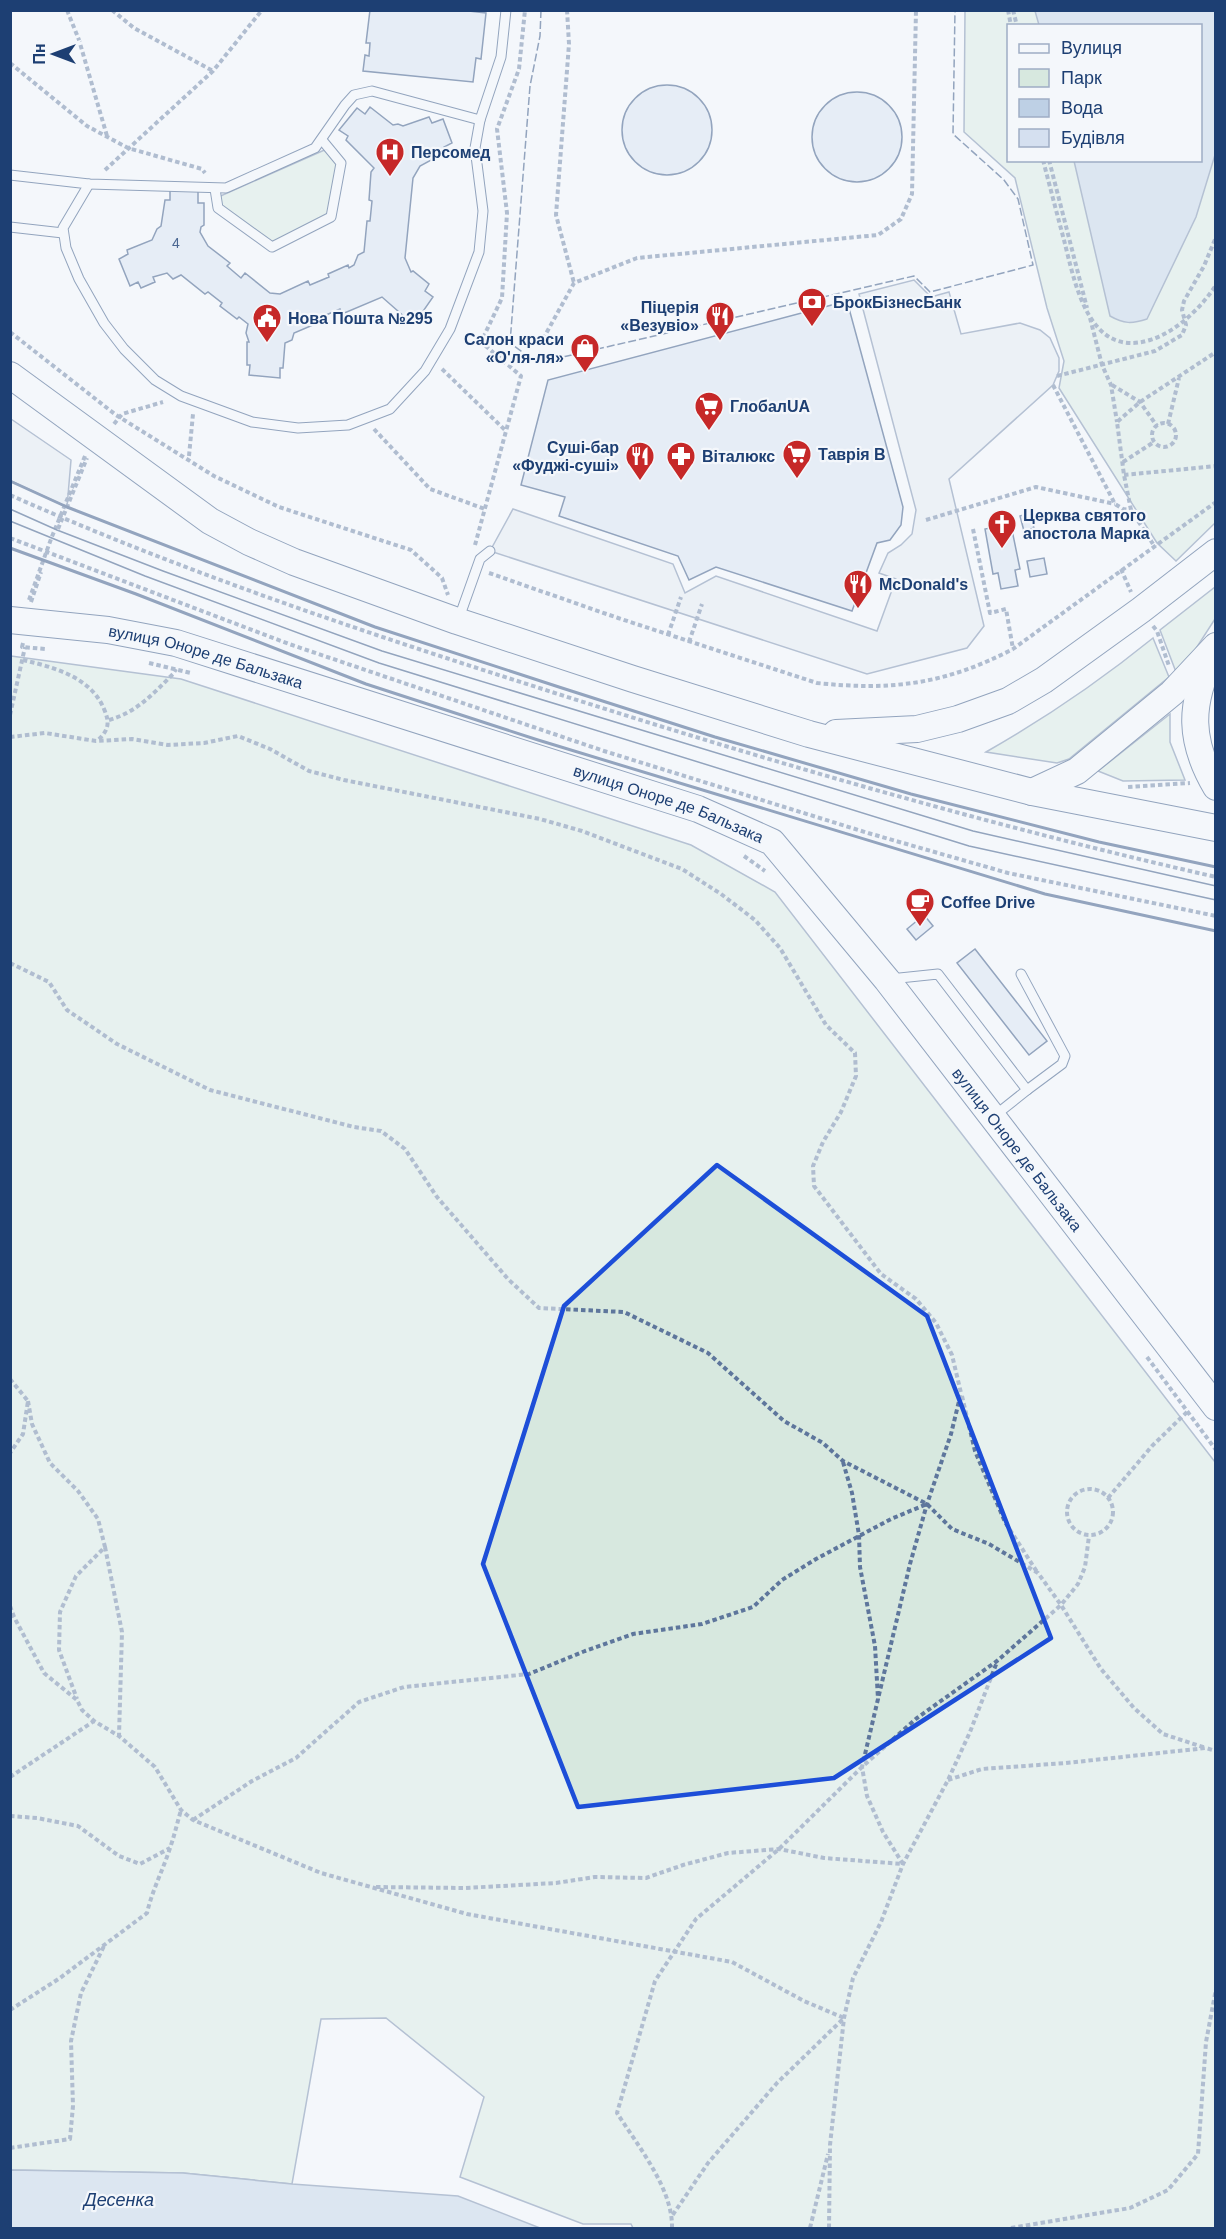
<svg xmlns="http://www.w3.org/2000/svg" width="1226" height="2239" font-family="Helvetica,sans-serif">
<style>
.green{fill:#d7e8df;stroke:#687fa3;stroke-width:1.5;fill-rule:evenodd}
.parking{fill:#e3e8f0;stroke:#687fa3;stroke-width:1.5}
.water{fill:#bed0e5;stroke:#687fa3;stroke-width:1.5}
.building{fill:#d5e0f0;stroke:#1d3f73;stroke-width:1.5}
.lines{fill:none;stroke-linecap:round;stroke-linejoin:round}
.lane-casing{stroke:#1d3f73;stroke-width:11}
.secondary-casing{stroke:#1d3f73;stroke-width:28}
.path{stroke:#5e769c;stroke-width:4;stroke-dasharray:4.5 3;stroke-linecap:butt}
.lane{stroke:#f4f7fb;stroke-width:9}
.secondary{stroke:#f4f7fb;stroke-width:26}
.tram{stroke:#1d3f73;stroke-width:1.5}
.fence{stroke:#1d3f73;stroke-width:1.5;stroke-dasharray:8 3;stroke-linecap:butt}
.wall{stroke:#1d3f73;stroke-width:3}
.marked{fill:none;stroke:#1d4ed8;stroke-width:4.5;stroke-linejoin:round}
.labels{text-anchor:middle;stroke-width:4.5;stroke-linejoin:round;paint-order:stroke}
.number-label{font-size:14px;fill:#4b6792}
.poi-label{font-size:16px;font-weight:bold;fill:#1d3f73;stroke:#f4f7fb;text-anchor:start}
.street-label{font-size:16px;fill:#1d3f73;stroke:#f4f7fb}
.water-label{font-size:18px;font-style:italic;fill:#1d3f73;stroke:#f4f7fb}
</style>
<rect width="100%" height="100%" fill="#f4f7fb"/>
<g class="green">
<path d="M 965,11 L 1215,11 L 1215,523 L 1176,561 L 1157,543 L 1059,388 L 1064,361 L 1047,308 L 1015,178 L 964,132 ZM 1008,26 L 1200,26 L 1200,160 L 1008,160 Z"/>
<polygon points="329,148 341,163 331,217 272,247 218,208 216,198"/>
<polygon points="1215,587 1215,619 1195,650 1176,672 1160,630"/>
<path d="M 1153,638 L 1169,677 L 1069,759 L 1057,763 L 986,752 C 1044,719 1100,681 1153,638 Z"/>
<polygon points="11,656 181,679 691,845 775,892 1215,1462 1216,2228 633,2228 631,2224 583,2224 460,2177 484,2097 386,2018 321,2019 292,2184 183,2173 11,2170"/>
<polygon points="1170,714 1170,742 1185,780 1123,781 1098,771"/>
</g>
<g class="parking">
<polygon points="914,280 931,297 949,292 961,334 1020,323 1040,330 1050,338 1059,358 1059,371 1053,385 949,479 984,626 967,648 867,674 490,551 513,509 673,564 685,593 716,576 877,631 896,579 879,573 888,553 901,545 912,534 916,510 859,294"/>
<polygon points="11,419 71,460 67,507 11,481"/>
</g>
<g class="water">
<path d="M 1035,11 L 1215,11 L 1215,155 L 1196,217 L 1147,319 C 1132,324 1124,324 1110,316 L 1074,161 L 1200,160 L 1200,26 L 1039,25 Z"/>
<polygon points="11,2170 183,2173 292,2184 458,2196 540,2228 11,2228"/>
</g>
<g class="building">
<polygon points="370,10 460,10 486,13 481,59 476,58 473,82 363,71 365,55 369,56 370,43 366,43"/>
<circle cx="667" cy="130" r="45"/>
<circle cx="857" cy="137" r="45"/>
<polygon points="370,107 393,125 398,124 403,126 429,117 432,123 443,119 452,143 444,147 446,152 420,166 413,178 405,258 411,272 413,271 429,284 425,291 433,297 417,320 411,315 407,319 382,297 342,314 340,309 326,315 327,319 294,333 292,340 285,343 283,368 280,368 280,378 249,375 250,365 247,365 247,342 249,342 246,333 248,324 239,317 237,319 220,306 222,303 208,292 205,294 181,275 173,279 167,273 153,277 155,282 141,288 138,282 130,286 119,259 128,254 127,250 152,240 157,229 161,226 165,200 170,200 170,190 198,191 198,203 204,203 204,225 201,227 200,232 208,246 230,263 227,266 241,278 245,273 270,293 280,294 308,281 310,285 329,277 328,274 348,265 349,268 354,265 358,255 364,252 367,221 370,221 372,201 369,200 371,172 374,168 346,140 348,136 339,130 357,108 365,114"/>
<polygon points="847,301 903,507 901,525 890,540 877,543 852,611 716,567 689,580 678,556 559,516 565,497 521,485 548,380"/>
<polygon points="1030,513 1034,528 1024,531 1020,516"/>
<polygon points="1006,520 1007,525 1011,525 1020,569 1015,570 1018,586 1001,589 998,573 993,574 985,529 990,528 989,523"/>
<polygon points="1044,558 1047,574 1030,577 1027,561"/>
<polygon points="924,915 933,926 916,940 907,929"/>
<polygon points="975,949 1047,1041 1029,1055 957,963"/>
</g>
<g class="lines">
<g class="lane-casing">
<g id="lane">
<polyline points="10,175 89,184 226,188 315,148 345,105 354,95 372,91 480,120"/>
<polyline points="89,184 63,228 66,248 79,279 104,323 124,349 155,380 181,396 252,422 298,428 348,425 390,409 425,371 450,329 479,252 483,211 475,148 480,120 501,57 506,10"/>
<polyline points="215,189 218,208 272,247 331,217 341,163 322,140"/>
<polyline points="10,227 63,233"/>
<polyline points="459,618 480,559 490,551"/>
<polyline points="1021,974 1065,1056 1062,1064 1027,1090"/>
<polyline points="890,979 938,974 1027,1090 993,1117"/>
</g>
</g>
<g class="secondary-casing">
<g id="secondary">
<polyline points="10,375 210,521 249,542 294,562 457,621 633,679 809,734 1032,792 1216,828"/>
<path id="s1" d="M 10,620 L 108,630 L 176,643 L 698,809 L 772,842 L 887,980 L 1216,1407"/>
<path d="M 1212,657 C 1189,705 1189,741 1216,787"/>
<polyline points="836,733 917,729 958,719 1008,701 1044,680 1141,610 1216,552"/>
<polyline points="1032,792 1077,771 1172,693 1216,646"/>
</g>
</g>
<g class="path">
<polyline points="67,10 79,40 107,136"/>
<polyline points="112,10 134,28 213,71"/>
<polyline points="567,10 569,44 556,215 574,283"/>
<polyline points="1008,10 1011,26"/>
<polyline points="1013,10 1017,26"/>
<polyline points="10,63 87,126 128,148 202,169 205,173"/>
<path d="M 1043,160 C 1050,187 1057,214 1064,240 C 1075,283 1088,359 1150,340 C 1176,332 1201,308 1216,285"/>
<polyline points="1049,160 1087,308"/>
<polyline points="105,170 213,71 262,10"/>
<polyline points="1090,318 1102,365 1111,385 1117,422"/>
<polyline points="10,332 116,415 214,476 279,507 411,550 442,578 448,595"/>
<polyline points="543,339 574,283 637,258 878,235 901,219 912,194 916,10"/>
<polyline points="442,369 506,431"/>
<polyline points="1057,376 1155,351 1182,335 1186,325 1182,310 1184,301 1204,266 1216,237"/>
<polyline points="1053,385 1115,504 1123,509 1131,510 1155,547"/>
<polyline points="1112,385 1140,402 1157,426"/>
<circle cx="1164" cy="435" r="12"/>
<polyline points="114,424 122,414 163,402"/>
<polyline points="1168,424 1179,378"/>
<polyline points="374,429 430,489 485,509"/>
<polyline points="189,456 193,414"/>
<polyline points="1123,462 1154,442"/>
<polyline points="1124,475 1216,466"/>
<path d="M 10,495 C 179,570 354,629 530,685 C 757,758 983,824 1216,877"/>
<polyline points="1131,510 1124,475 1117,422 1140,402 1216,352"/>
<polyline points="926,520 1036,487 1115,504"/>
<polyline points="58,529 87,458"/>
<polyline points="973,529 990,613 1006,609 1013,649"/>
<polyline points="10,538 289,644 604,751 868,833 1008,873 1216,916"/>
<polyline points="475,545 521,376 481,342 502,298 507,213 497,129 519,69 525,10"/>
<polyline points="1121,569 1131,592"/>
<path d="M 489,573 L 618,618 L 817,683 C 892,691 946,684 1013,649 L 1216,502"/>
<polyline points="29,600 51,539 85,456"/>
<polyline points="31,602 41,572"/>
<polyline points="1153,626 1157,631 1169,666"/>
<polyline points="668,635 681,597"/>
<polyline points="689,642 702,604"/>
<polyline points="23,643 22,647 46,649"/>
<path d="M 23,660 C 53,667 91,677 104,709 C 110,723 109,730 97,741"/>
<polyline points="149,663 191,673"/>
<polyline points="10,715 25,647"/>
<path d="M 109,720 C 137,712 153,694 173,674 L 176,669"/>
<polyline points="10,737 45,733 96,741 132,739 168,745 204,743 238,736 270,749 309,771 344,780 540,819 582,831 682,869 721,894 755,920 780,948 826,1025 855,1053 856,1076 841,1112 823,1142 813,1166 814,1186 881,1274 916,1299 936,1323 952,1355 961,1393 951,1434 927,1504 910,1564 878,1699"/>
<polyline points="1128,787 1190,783"/>
<polyline points="744,856 765,871"/>
<polyline points="10,963 49,982 67,1010 117,1044 210,1090 354,1127 381,1131 405,1149 437,1197 508,1279 539,1308 624,1312 708,1353 784,1421 823,1443 843,1461 927,1504 952,1529 989,1544 1038,1573 1061,1605 1101,1669 1134,1708 1163,1734 1206,1748"/>
<polyline points="1147,1357 1216,1450"/>
<polyline points="10,1379 28,1401 23,1434 10,1453"/>
<polyline points="962,1396 975,1451 1005,1522 1037,1572"/>
<polyline points="28,1401 32,1424 50,1463 78,1491 98,1519 105,1547 76,1576 60,1612 59,1650 77,1699"/>
<polyline points="843,1462 852,1493 859,1535 860,1567 875,1646 878,1699 862,1767 867,1796 883,1832 903,1864"/>
<circle cx="1090" cy="1512" r="23"/>
<polyline points="1108,1498 1152,1446 1187,1412"/>
<polyline points="105,1547 122,1632 119,1736"/>
<polyline points="10,1606 14,1617 44,1673 77,1700 82,1710 94,1721 119,1736 155,1767 181,1810 193,1820 321,1873 467,1914 732,1962 804,2001 844,2018 777,2083 708,2163 672,2216"/>
<polyline points="10,1777 94,1721"/>
<polyline points="948,1780 982,1769 1066,1763 1206,1748 1216,1751"/>
<polyline points="10,1816 37,1818 78,1826 119,1856 140,1864 170,1848"/>
<polyline points="193,1820 252,1781 296,1758 359,1702 404,1687 529,1674 585,1651 633,1634 702,1624 753,1607 782,1580 816,1559 891,1519 927,1504"/>
<polyline points="376,1887 465,1888 556,1883 595,1877 646,1878 683,1865 728,1853 779,1849 824,1858 903,1864"/>
<path d="M 10,2010 L 60,1978 L 147,1913 C 152,1891 162,1872 169,1851 C 174,1837 177,1824 181,1810"/>
<polyline points="10,2148 70,2139 73,2106 71,2041 81,1993 105,1944"/>
<path d="M 672,2228 C 673,2189 638,2146 617,2113 L 655,1981 L 696,1919 L 779,1849 L 862,1767 L 917,1718 L 997,1661 L 1061,1605 L 1078,1584 L 1085,1567 L 1089,1536"/>
<polyline points="810,2228 828,2154"/>
<polyline points="829,2228 830,2145 844,2018 853,1978 881,1922 903,1864 948,1780 970,1732 997,1662"/>
<polyline points="1011,2228 1130,2208 1168,2190 1198,2154 1206,2042 1216,1989"/>
</g>
<use href="#lane" class="lane"/>
<use href="#secondary" class="secondary"/>
<g class="tram">
<polyline points="10,509 57,530 163,571 382,651 973,831 1216,886"/>
<polyline points="10,521 145,576 379,663 969,846 1216,900"/>
</g>
<polyline class="fence" points="541,10 540,36 530,86 510,343 537,363 914,276 930,292 1033,265 1018,199 1004,180 953,134 955,10"/>
<g class="wall">
<polyline points="10,481 67,507 375,627 562,688 715,737 911,794 1099,842 1216,867"/>
<polyline points="10,548 136,594 366,684 538,740 1045,894 1216,931"/>
</g>
</g>
<path d="M0 0H1226V2239H0ZM 717,1165 L 927,1316 L 1051,1638 L 834,1778 L 578,1807 L 483,1564 L 564,1306 Z" fill="#f4f7fb" fill-opacity=".55" fill-rule="evenodd"/>
<path class="marked" d="M 717,1165 L 927,1316 L 1051,1638 L 834,1778 L 578,1807 L 483,1564 L 564,1306 Z"/>
<defs>
<g id="hospital-pin" transform="scale(1.5)"><path d="M0 17L-7.5 6A9.5 9.5 0 1 1 7.5 6Z" fill="#c62828" stroke="#f4f7fb"/><path d="M-5-5h3v3.5h4V-5h3V5h-3V1.5h-4V5h-3Z" fill="#fff"/></g>
<g id="bank-pin" transform="scale(1.5)"><path d="M0 17L-7.5 6A9.5 9.5 0 1 1 7.5 6Z" fill="#c62828" stroke="#f4f7fb"/><path d="M-6-4H6V4H-6ZM0-2.3a2.3 2.3 0 1 0 0 4.6a2.3 2.3 0 1 0 0-4.6Z" fill="#fff"/></g>
<g id="restaurant-pin" transform="scale(1.5)"><path d="M0 17L-7.5 6A9.5 9.5 0 1 1 7.5 6Z" fill="#c62828" stroke="#f4f7fb"/><path d="M-5-6h1v4h1v-4h1v4h1v-4h1v5L-1.5 .5V6h-2V.5L-5-1ZM5-6V6H3V1.5H1.5Q1.5-4 5-6Z" fill="#fff"/></g>
<g id="civic-pin" transform="scale(1.5)"><path d="M0 17L-7.5 6A9.5 9.5 0 1 1 7.5 6Z" fill="#c62828" stroke="#f4f7fb"/><path d="M-.6-6.5H3V-4.5H.6V-3L4-1V1h2V6H-6V1h2V-1L-.6-3ZM-1.2 2.5V6h2.4V2.5Z" fill="#fff"/></g>
<g id="shop-pin" transform="scale(1.5)"><path d="M0 17L-7.5 6A9.5 9.5 0 1 1 7.5 6Z" fill="#c62828" stroke="#f4f7fb"/><path d="M-5-2.5h2.3a2.7 3.5 0 0 1 5.4 0H5L5.5 6h-11ZM-1.5-2.5h3a1.5 2.3 0 0 0-3 0Z" fill="#fff"/></g>
<g id="supermarket-pin" transform="scale(1.5)"><path d="M0 17L-7.5 6A9.5 9.5 0 1 1 7.5 6Z" fill="#c62828" stroke="#f4f7fb"/><path d="M-6-5.5h2.5l.6 2H6L4.5 2H-2.5L-4.4-4H-6ZM-1.5 3.2a1.3 1.3 0 1 0 .1 0ZM3 3.2a1.3 1.3 0 1 0 .1 0Z" fill="#fff"/></g>
<g id="pharmacy-pin" transform="scale(1.5)"><path d="M0 17L-7.5 6A9.5 9.5 0 1 1 7.5 6Z" fill="#c62828" stroke="#f4f7fb"/><path d="M-2-6h4v4h4v4h-4v4h-4v-4h-4v-4h4Z" fill="#fff"/></g>
<g id="church-pin" transform="scale(1.5)"><path d="M0 17L-7.5 6A9.5 9.5 0 1 1 7.5 6Z" fill="#c62828" stroke="#f4f7fb"/><path d="M-1.2-6h2.4v3.5h3.3v2.4h-3.3V6h-2.4V-.1h-3.3v-2.4h3.3Z" fill="#fff"/></g>
<g id="cafe-pin" transform="scale(1.5)"><path d="M0 17L-7.5 6A9.5 9.5 0 1 1 7.5 6Z" fill="#c62828" stroke="#f4f7fb"/><path d="M-5.5-4.5H6V0H3Q3 3.5 0 3.5H-2.5Q-5.5 3.5-5.5 0ZM3-3.2v2h1.7v-2ZM-6 4.5H4V6H-6Z" fill="#fff"/></g>
</defs>
<g fill-rule="evenodd">
<use href="#hospital-pin" x="390" y="152"/>
<use href="#bank-pin" x="812" y="302"/>
<use href="#restaurant-pin" x="720" y="316"/>
<use href="#civic-pin" x="267" y="318"/>
<use href="#shop-pin" x="585" y="348"/>
<use href="#supermarket-pin" x="709" y="406"/>
<use href="#supermarket-pin" x="797" y="454"/>
<use href="#restaurant-pin" x="640" y="456"/>
<use href="#pharmacy-pin" x="681" y="456"/>
<use href="#church-pin" x="1002" y="524"/>
<use href="#restaurant-pin" x="858" y="584"/>
<use href="#cafe-pin" x="920" y="902"/>
</g>
<g class="labels">
<g class="number-label">
<text x="176" y="248">4</text>
</g>
<g class="poi-label">
<text x="411" y="158">Персомед</text>
<text x="833" y="308">БрокБізнесБанк</text>
<text x="699" y="313" text-anchor="end">Піцерія<tspan x="699" dy="18">«Везувіо»</tspan></text>
<text x="288" y="324">Нова Пошта №295</text>
<text x="564" y="345" text-anchor="end">Салон краси<tspan x="564" dy="18">«О'ля-ля»</tspan></text>
<text x="730" y="412">ГлобалUA</text>
<text x="619" y="453" text-anchor="end">Суші-бар<tspan x="619" dy="18">«Фуджі-суші»</tspan></text>
<text x="818" y="460">Таврія В</text>
<text x="702" y="462">Віталюкс</text>
<text x="1023" y="521">Церква святого<tspan x="1023" dy="18">апостола Марка</tspan></text>
<text x="879" y="590">McDonald's</text>
<text x="941" y="908">Coffee Drive</text>
</g>
<g class="street-label">
<text dy="6" stroke="none"><textPath href="#s1" startOffset="200">вулиця Оноре де Бальзака</textPath></text>
<text dy="6" stroke="none"><textPath href="#s1" startOffset="686">вулиця Оноре де Бальзака</textPath></text>
<text dy="6" stroke="none"><textPath href="#s1" startOffset="1190">вулиця Оноре де Бальзака</textPath></text>
</g>
<g class="water-label">
<text x="119" y="2206">Десенка</text>
</g>
</g>
<rect width="1226" height="2239" fill="none" stroke="#1d3f73" stroke-width="24"/>
<rect x="1007" y="24" width="195" height="138" fill="#f4f7fb" stroke="#9eadc5" stroke-width="1.5"/>
<rect x="1019" y="44" width="30" height="9" fill="#f4f7fb" stroke="#9eadc5" stroke-width="1.5"/>
<text x="1061" y="54" font-size="18" fill="#1d3f73">Вулиця</text>
<rect x="1019" y="69" width="30" height="18" fill="#d7e8df" stroke="#9eadc5" stroke-width="1.5"/>
<text x="1061" y="84" font-size="18" fill="#1d3f73">Парк</text>
<rect x="1019" y="99" width="30" height="18" fill="#bed0e5" stroke="#9eadc5" stroke-width="1.5"/>
<text x="1061" y="114" font-size="18" fill="#1d3f73">Вода</text>
<rect x="1019" y="129" width="30" height="18" fill="#d5e0f0" stroke="#9eadc5" stroke-width="1.5"/>
<text x="1061" y="144" font-size="18" fill="#1d3f73">Будівля</text>
<g transform="translate(54 54) rotate(270)" stroke="#f4f7fb" stroke-width="4.5" paint-order="stroke">
<path d="M0-4.5L10 22L0 15L-10 22Z" fill="#1d3f73"/>
<text y="-9" font-size="16" font-weight="bold" text-anchor="middle" fill="#1d3f73">Пн</text>
</g>
</svg>
